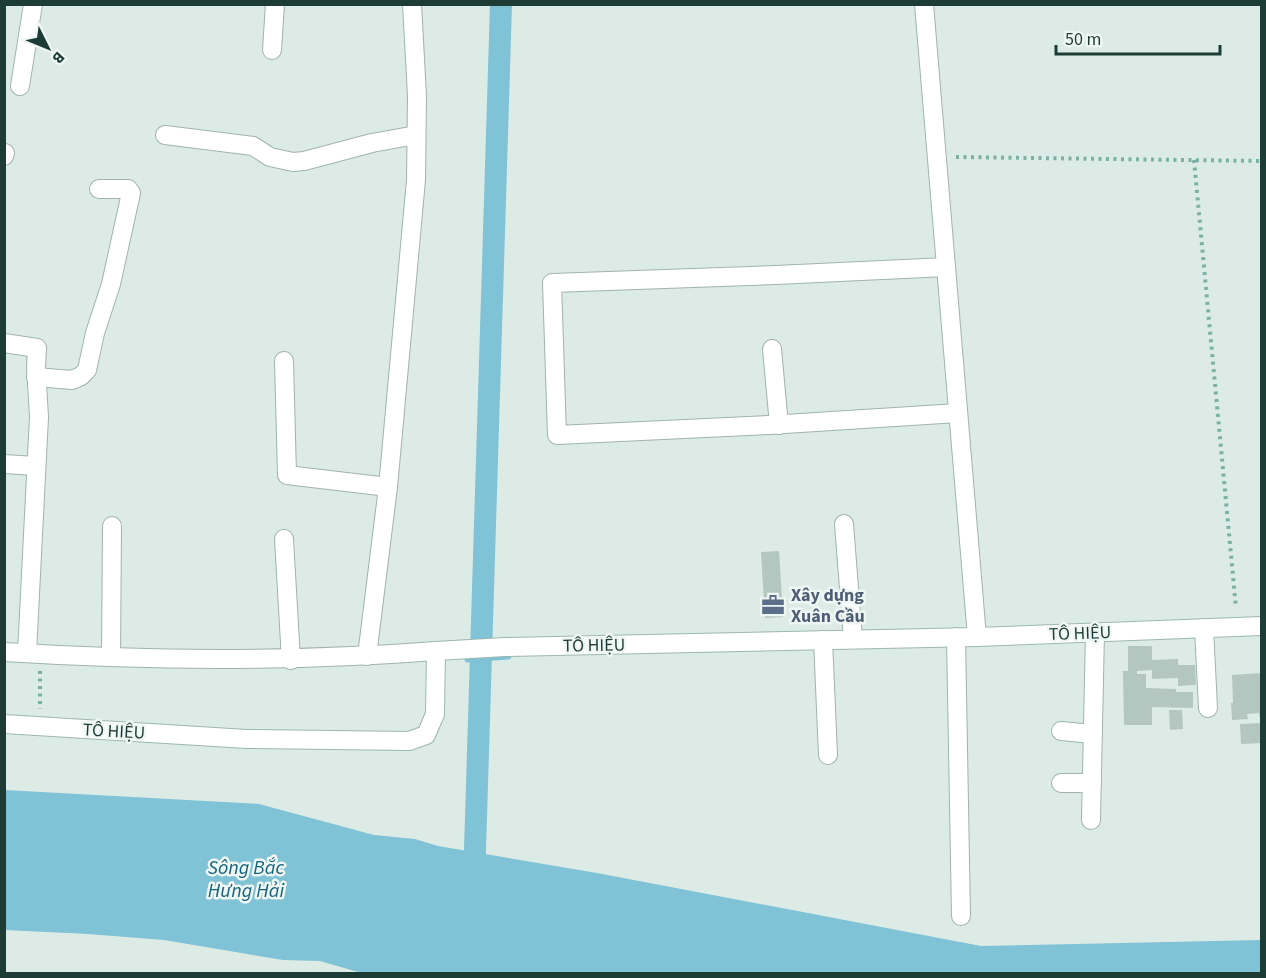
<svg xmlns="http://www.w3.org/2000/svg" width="1266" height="978" font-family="'Source Sans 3',sans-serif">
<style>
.water{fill:#80c2d6}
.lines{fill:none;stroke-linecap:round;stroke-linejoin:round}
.stream{stroke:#80c2d6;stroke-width:7}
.canal{stroke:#80c2d6;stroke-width:22}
.building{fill:#b3c6bf}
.street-casing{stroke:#a0b3ae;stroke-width:20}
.secondary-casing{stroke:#9cb7b0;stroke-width:20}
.path{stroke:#7bb1a5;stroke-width:4;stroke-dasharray:3 4.5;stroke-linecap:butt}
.street{stroke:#fff;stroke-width:18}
.secondary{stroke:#fff;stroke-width:18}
.labels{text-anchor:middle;stroke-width:5;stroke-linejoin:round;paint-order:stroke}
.service-label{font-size:18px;font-weight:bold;fill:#4e5e75;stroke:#eef7f3;text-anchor:start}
.street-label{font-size:18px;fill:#1e3c36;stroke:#eef7f3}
.water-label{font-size:20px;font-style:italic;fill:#13627c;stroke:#eef7f3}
</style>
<rect width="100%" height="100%" fill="#ddebe6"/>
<polygon class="water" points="5,790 259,804 374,835 415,839 438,846 597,873 981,946 1261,940 1261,973 365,974 320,961 283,960 164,940 88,934 5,930"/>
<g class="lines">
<polyline class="stream" points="468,659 508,656"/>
<polyline class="canal" points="474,882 501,4"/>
</g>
<g class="building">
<polygon points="779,551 783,617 765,618 761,552"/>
<polygon points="1128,646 1152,646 1152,660 1178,659 1178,665 1195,665 1196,685 1178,686 1178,678 1152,679 1152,670 1137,671 1137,674 1146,674 1146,688 1176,689 1176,692 1193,692 1193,708 1152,707 1152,725 1124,725 1123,671 1128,671"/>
<polygon points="1262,673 1262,718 1260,718 1259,713 1247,714 1248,719 1232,720 1231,703 1233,703 1232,675"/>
<polygon points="1169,710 1182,710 1183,729 1170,730"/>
<polygon points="1262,723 1262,743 1241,744 1240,724"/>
</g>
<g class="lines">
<g class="street-casing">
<g id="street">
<polyline points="924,4 977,637"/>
<polyline points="272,50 275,4"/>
<polyline points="20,86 33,4"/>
<polyline points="165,135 253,146 270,157 293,162 304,161 372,143 416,135"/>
<polyline points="4,156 5,153"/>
<polyline points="946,267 776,275 552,283 557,435 769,425 958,413"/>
<polyline points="4,343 37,348 36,367 39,417 27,653"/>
<polyline points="772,349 779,425"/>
<polyline points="284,361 287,475 388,487"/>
<polyline points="36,377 72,380 81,376 87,370 95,333 111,284 131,193 128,189 99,189"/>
<polyline points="4,464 36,466"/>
<polyline points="844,524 853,639"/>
<polyline points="284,539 291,660"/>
<polyline points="1204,628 1208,708"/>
<polyline points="956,637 961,916"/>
<polyline points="823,640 828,755"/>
<path d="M 4,652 C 148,661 292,662 436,651"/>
<polyline points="367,656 388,487 416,180 417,96 412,4"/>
<polyline points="111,657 112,526"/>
<polyline points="1061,731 1093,734"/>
<polyline points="1061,783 1092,783"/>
<polyline points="1091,820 1095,632"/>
</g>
</g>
<g class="secondary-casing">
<polyline id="secondary" points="4,724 247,739 409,741 426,735 435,714 436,651 505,647 977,637 1262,626"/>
</g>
<g class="path">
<polyline points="956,157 1262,161"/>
<polyline points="1194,160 1236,608"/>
<polyline points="40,671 40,709"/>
</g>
<use href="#street" class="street"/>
<use href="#secondary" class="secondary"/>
</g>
<defs>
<g id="office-bare" transform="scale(1.8)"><path d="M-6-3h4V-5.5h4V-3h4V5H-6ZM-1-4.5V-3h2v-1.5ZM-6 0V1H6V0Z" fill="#5c6f8a" stroke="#eef7f3" stroke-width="2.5" paint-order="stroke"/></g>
</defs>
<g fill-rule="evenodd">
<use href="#office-bare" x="773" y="605"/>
</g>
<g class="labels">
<g class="service-label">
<text x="791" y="601">Xây dựng<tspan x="791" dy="21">Xuân Cầu</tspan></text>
</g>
<g class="street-label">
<text transform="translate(1080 633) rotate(-2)" y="6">TÔ HIỆU</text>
<text transform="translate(594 645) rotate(-1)" y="6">TÔ HIỆU</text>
<text transform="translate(114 731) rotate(3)" y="6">TÔ HIỆU</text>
</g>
<g class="water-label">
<text x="246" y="874">Sông Bắc<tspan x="246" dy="23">Hưng Hải</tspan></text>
</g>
</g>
<rect width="1266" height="978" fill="none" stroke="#1e3c36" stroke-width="12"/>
<g transform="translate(48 48) rotate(133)" stroke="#eef7f3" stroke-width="4.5" paint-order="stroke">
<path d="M0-4.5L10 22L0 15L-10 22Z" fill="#1e3c36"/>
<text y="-9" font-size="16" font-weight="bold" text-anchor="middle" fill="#1e3c36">B</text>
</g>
<path d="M1056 45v9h164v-9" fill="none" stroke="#1e3c36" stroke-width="3"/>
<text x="1065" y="45" font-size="18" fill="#1e3c36" stroke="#eef7f3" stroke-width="4.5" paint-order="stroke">50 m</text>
</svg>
